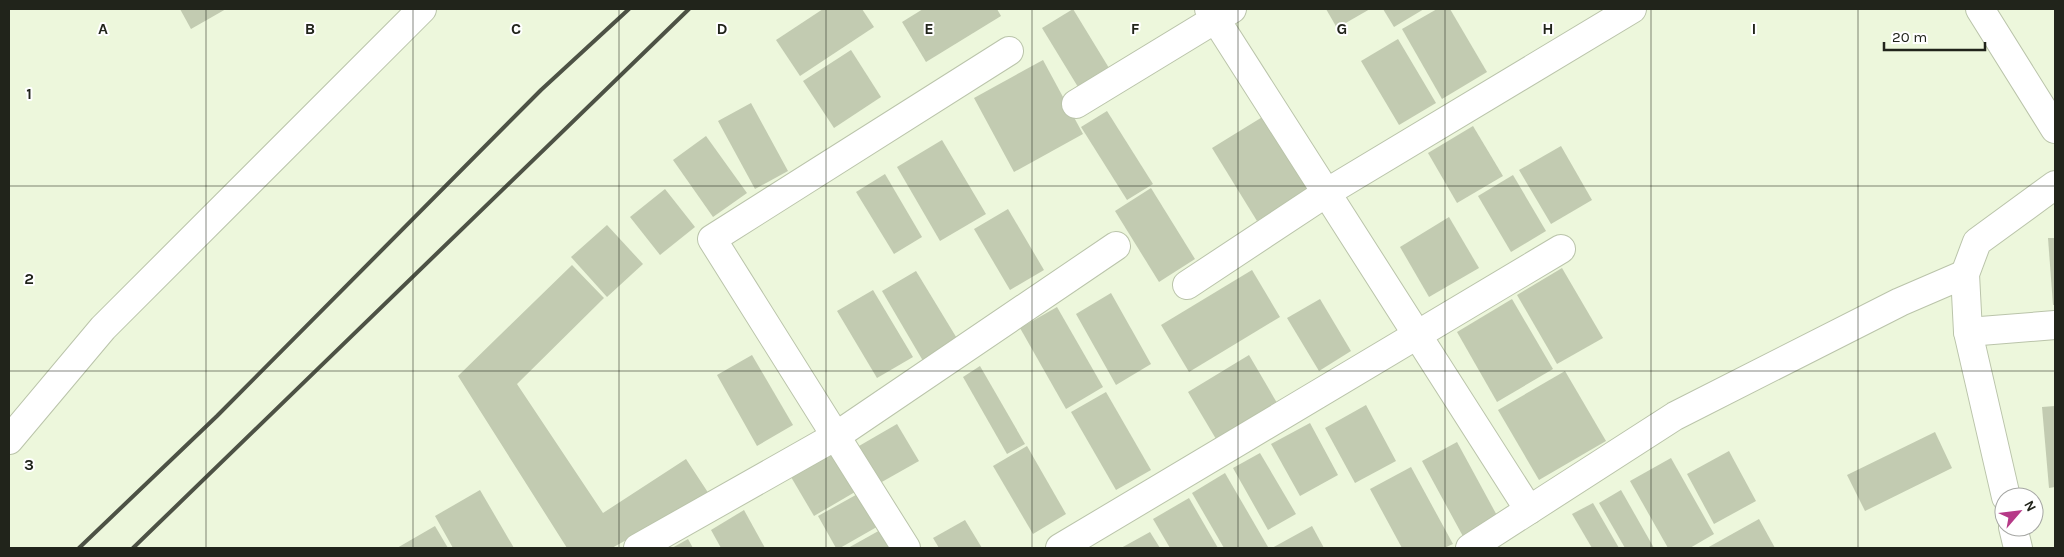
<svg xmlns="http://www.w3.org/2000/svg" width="2064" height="557" font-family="Karla,sans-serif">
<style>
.building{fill:#c2cbb1}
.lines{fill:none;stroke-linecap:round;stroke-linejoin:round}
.street-casing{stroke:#bac4aa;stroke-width:30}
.secondary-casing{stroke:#bac4aa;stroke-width:30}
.street{stroke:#fff;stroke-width:28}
.secondary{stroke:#fff;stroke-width:28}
.rail{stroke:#4d5245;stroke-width:4}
.grid{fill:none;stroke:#21241b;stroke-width:1;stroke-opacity:0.55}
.grid-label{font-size:16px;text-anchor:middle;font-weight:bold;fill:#21241b;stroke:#fff;stroke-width:4;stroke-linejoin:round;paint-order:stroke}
</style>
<rect width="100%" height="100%" fill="#edf7dc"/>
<g class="building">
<polygon points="180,9 226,9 191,29"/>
<polygon points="823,9 862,9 874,27 800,76 776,40"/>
<polygon points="923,9 997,9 1001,16 926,62 902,22"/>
<polygon points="1073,9 1109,68 1078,87 1042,28"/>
<polygon points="1326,9 1370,9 1337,28"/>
<polygon points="1383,9 1424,9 1394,27"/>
<polygon points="1437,9 1450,9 1487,72 1442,99 1402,29"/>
<polygon points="1398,39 1436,103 1399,125 1361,61"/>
<polygon points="851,50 881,97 834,128 803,81"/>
<polygon points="1043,60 1083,134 1014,172 974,98"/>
<polygon points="751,103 788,171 755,189 718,121"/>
<polygon points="1107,111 1153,184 1127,200 1081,127"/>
<polygon points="1264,116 1309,189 1257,221 1212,148"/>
<polygon points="1473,126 1503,176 1457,203 1428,153"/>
<polygon points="706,136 747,193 713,217 673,160"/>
<polygon points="942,140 986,214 940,241 897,167"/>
<polygon points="1561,146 1592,200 1551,224 1519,170"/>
<polygon points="885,174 922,237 894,254 856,192"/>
<polygon points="1513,175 1546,231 1511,252 1478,196"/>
<polygon points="1151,188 1195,259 1159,282 1115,211"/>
<polygon points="665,189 695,227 660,255 630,217"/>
<polygon points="1008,209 1044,270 1010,290 974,229"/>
<polygon points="1449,217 1479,268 1429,297 1400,247"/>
<polygon points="607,225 643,264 607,297 571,257"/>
<polygon points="2048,238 2055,238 2055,305 2053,305"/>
<polygon points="572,265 604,298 517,384 603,513 686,459 709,494 612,548 567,548 458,376"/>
<polygon points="1562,268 1603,338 1557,364 1517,295"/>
<polygon points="1252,270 1280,317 1189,372 1161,325"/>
<polygon points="916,271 961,345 926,366 882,291"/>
<polygon points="873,290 913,357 877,378 837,311"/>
<polygon points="1111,293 1151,364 1116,385 1076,314"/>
<polygon points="1320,299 1351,351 1319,371 1287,318"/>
<polygon points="1512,299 1553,369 1497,402 1457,332"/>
<polygon points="1057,307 1103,387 1066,409 1020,328"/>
<polygon points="752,355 793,425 757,446 717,375"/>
<polygon points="1249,355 1280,408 1219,444 1188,392"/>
<polygon points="980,366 1025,444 1007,454 963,377"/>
<polygon points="1565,371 1606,441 1539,480 1498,410"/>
<polygon points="1106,392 1151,470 1116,490 1071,412"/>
<polygon points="1366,405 1396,461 1355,483 1325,428"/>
<polygon points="2055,406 2055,487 2049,488 2042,407"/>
<polygon points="1310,423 1338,475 1300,496 1271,444"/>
<polygon points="897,424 919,461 880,483 859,446"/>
<polygon points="1935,432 1952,468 1865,511 1847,475"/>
<polygon points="1457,442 1500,521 1465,540 1422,461"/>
<polygon points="1027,446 1066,514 1033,534 993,466"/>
<polygon points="1729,451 1756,501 1714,524 1687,474"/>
<polygon points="832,453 855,492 814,516 791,477"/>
<polygon points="1260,453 1296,514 1268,530 1233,468"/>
<polygon points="1671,458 1714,534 1690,548 1668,548 1630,481"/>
<polygon points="1411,467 1453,544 1444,548 1402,548 1370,489"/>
<polygon points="1225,473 1268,547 1266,548 1224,548 1192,493"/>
<polygon points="480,490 514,548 453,548 435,516"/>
<polygon points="1621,490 1654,548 1625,548 1599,503"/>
<polygon points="863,491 882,524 840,548 836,548 818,516"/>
<polygon points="1189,498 1218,548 1170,548 1153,519"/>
<polygon points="1593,503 1619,548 1592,548 1572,514"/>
<polygon points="744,510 765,548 721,548 711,530"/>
<polygon points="1759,519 1775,548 1707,548"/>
<polygon points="965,520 982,548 939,548 933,538"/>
<polygon points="435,526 448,548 397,548"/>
<polygon points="1312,526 1324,548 1272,548"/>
<polygon points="882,529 893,548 848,548"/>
<polygon points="1150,532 1160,548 1121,548"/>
<polygon points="688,539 693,548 672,548"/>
</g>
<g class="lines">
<g class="street-casing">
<g id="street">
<polyline points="1209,9 1529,510"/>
<polyline points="1980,9 2055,129"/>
<polyline points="1076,104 1232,9"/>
<polyline points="1187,285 1326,193 1632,9"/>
<polyline points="1968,332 2055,325"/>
<polyline points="2006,497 1968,332 1965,274 1977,242 2055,185"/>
<polyline points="2013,527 2018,548"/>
<polyline points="638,548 836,436 1116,246"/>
<polyline points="906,548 712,239 1009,51"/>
<polyline points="1060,548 1561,249"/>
<polyline points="1470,548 1675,416 1900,302 1965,274"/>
</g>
</g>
<g class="secondary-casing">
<polyline id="secondary" points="9,440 103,328 422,9"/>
</g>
<use href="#street" class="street"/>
<use href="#secondary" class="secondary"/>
<g class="rail">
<polyline points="79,548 217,416 541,90 629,9"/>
<polyline points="133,548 689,9"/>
</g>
</g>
<path class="grid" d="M 206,9 L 206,548M 413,9 L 413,548M 619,9 L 619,548M 826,9 L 826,548M 1032,9 L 1032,548M 1238,9 L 1238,548M 1445,9 L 1445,548M 1651,9 L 1651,548M 1858,9 L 1858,548M 9,186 L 2055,186M 9,371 L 2055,371"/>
<g class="grid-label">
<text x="103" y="34">A</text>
<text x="310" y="34">B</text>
<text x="516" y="34">C</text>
<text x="722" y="34">D</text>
<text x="929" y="34">E</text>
<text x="1135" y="34">F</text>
<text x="1342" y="34">G</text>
<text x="1548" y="34">H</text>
<text x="1754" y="34">I</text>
<text x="29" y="99">1</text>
<text x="29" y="284">2</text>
<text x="29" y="470">3</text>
</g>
<rect width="2064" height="557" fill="none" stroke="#21241b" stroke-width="20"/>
<g transform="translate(2019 512) rotate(62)"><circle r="24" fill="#ffffff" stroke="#a6a7a4"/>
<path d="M0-4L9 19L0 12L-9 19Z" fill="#b63987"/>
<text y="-8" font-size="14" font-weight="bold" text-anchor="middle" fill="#21241b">N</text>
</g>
<path d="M1884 42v8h101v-8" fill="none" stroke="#21241b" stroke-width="2.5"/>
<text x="1892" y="42" font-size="15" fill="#21241b" stroke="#ffffff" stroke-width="4" paint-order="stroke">20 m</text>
</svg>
